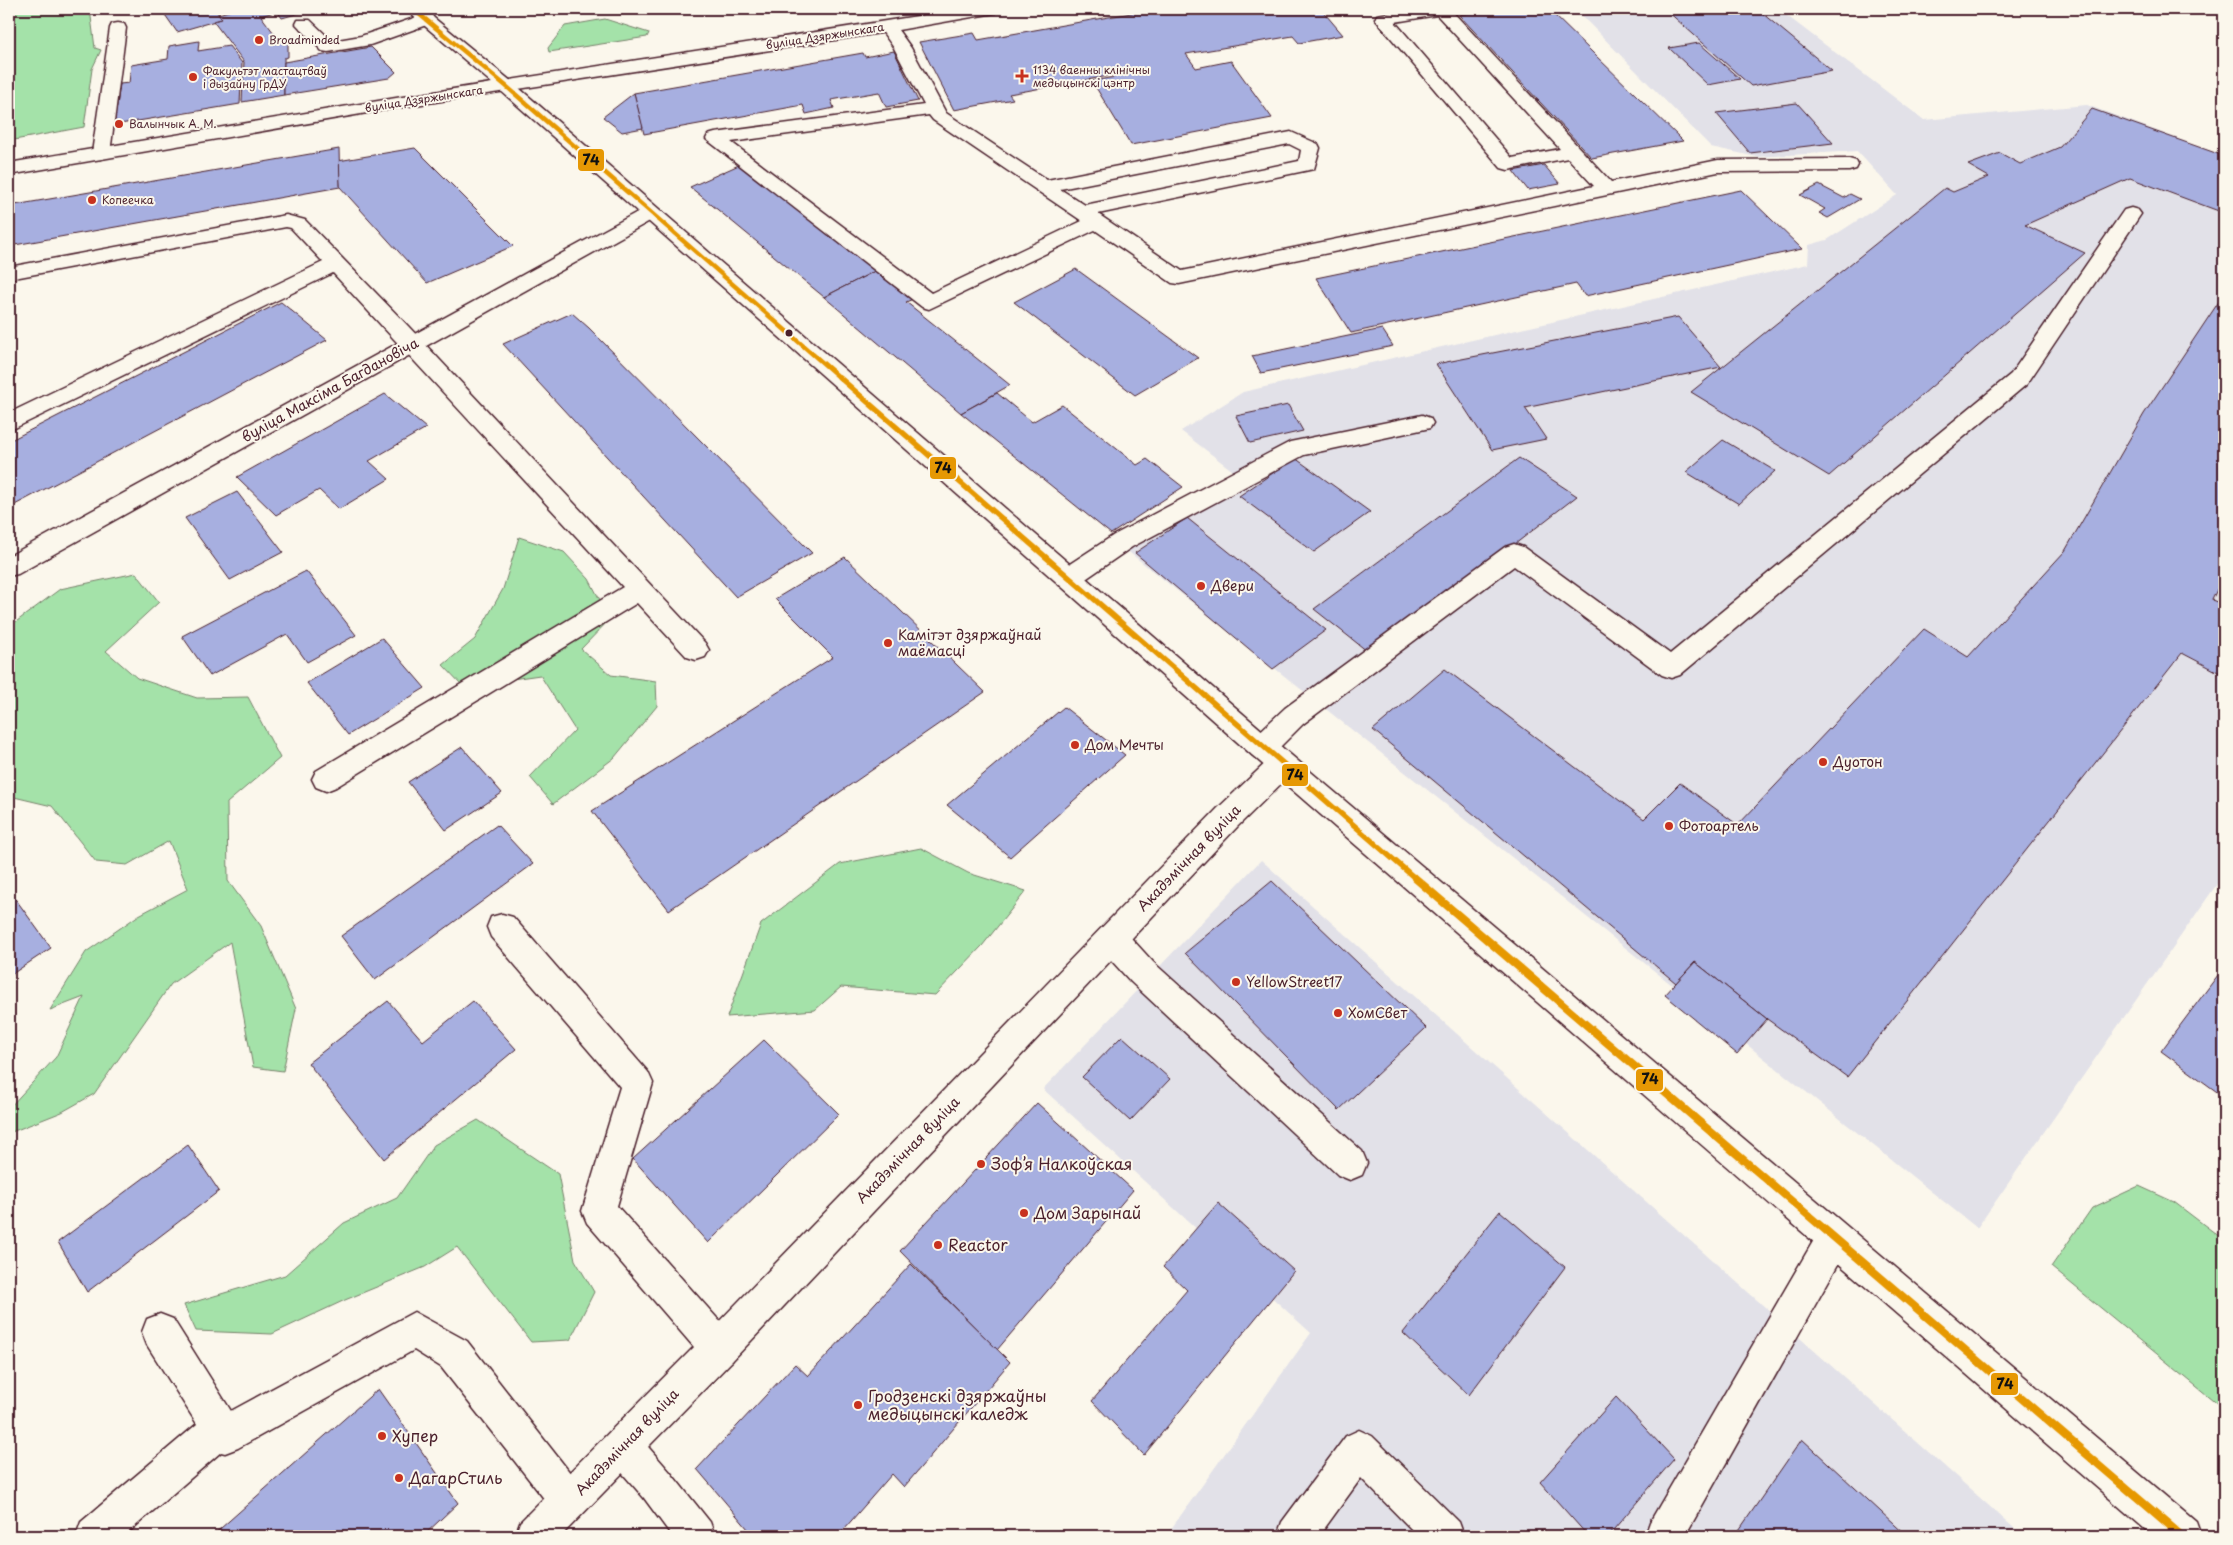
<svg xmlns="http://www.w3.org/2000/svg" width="2233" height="1545" font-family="'Playpen Sans',sans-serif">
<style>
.built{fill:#e2e1e8}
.green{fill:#a4e2a9;stroke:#77806a}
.building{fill:#a7afe0;stroke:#4a1f2b}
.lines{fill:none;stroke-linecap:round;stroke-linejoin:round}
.service-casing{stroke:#4a1f2b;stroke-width:3}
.minor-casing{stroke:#4a1f2b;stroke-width:3}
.tertiary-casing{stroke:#4a1f2b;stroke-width:3}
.secondary-casing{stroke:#4a1f2b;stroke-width:3}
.service{fill:#fbf7ec;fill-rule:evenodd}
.minor{fill:#fbf7ec;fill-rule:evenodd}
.tertiary{fill:#fbf7ec;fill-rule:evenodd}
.secondary{fill:#fbf7ec;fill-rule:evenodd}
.bus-1-far2-casing{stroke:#fbf7ec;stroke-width:7}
.bus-1-far1-casing{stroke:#fbf7ec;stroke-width:9}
.bus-1-casing{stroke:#fbf7ec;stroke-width:11}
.bus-1-far2{stroke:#e69804;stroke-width:4.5}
.bus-1-far1{stroke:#e69804;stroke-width:5.5}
.bus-1{stroke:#e69804;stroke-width:8}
.poi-dot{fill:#c8321e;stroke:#fbf7ec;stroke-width:2}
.bus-dot{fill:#4a1f2b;stroke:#fbf7ec;stroke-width:2}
.labels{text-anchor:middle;stroke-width:4;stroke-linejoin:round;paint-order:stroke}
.far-street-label{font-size:11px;fill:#4a1f2b;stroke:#fbf7ec}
.far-poi-label{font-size:11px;fill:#4a1f2b;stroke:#fbf7ec;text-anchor:start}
.street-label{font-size:14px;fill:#4a1f2b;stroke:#fbf7ec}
.poi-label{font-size:14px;fill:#4a1f2b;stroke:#fbf7ec;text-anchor:start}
.near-poi-label{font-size:16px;fill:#4a1f2b;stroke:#fbf7ec;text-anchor:start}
.line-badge{stroke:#fbf7ec;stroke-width:2}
.pale-badge-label{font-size:14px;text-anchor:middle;font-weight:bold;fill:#111}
</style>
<rect width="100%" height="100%" fill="#fbf7ec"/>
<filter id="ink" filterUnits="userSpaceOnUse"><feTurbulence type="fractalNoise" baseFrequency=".02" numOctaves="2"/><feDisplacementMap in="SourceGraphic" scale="10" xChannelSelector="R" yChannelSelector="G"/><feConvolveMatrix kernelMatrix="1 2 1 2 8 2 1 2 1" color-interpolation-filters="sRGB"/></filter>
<g filter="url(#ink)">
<g class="built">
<polygon points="1575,9 1778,9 1924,120 2087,105 2224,156 2224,874 1977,1228 1125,549 1237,474 1181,431 1243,392 1808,264 1809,245 1827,240 1897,195 1857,151 1757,157 1711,147"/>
<polygon points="1261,860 2023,1536 1166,1536 1311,1333 1043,1089"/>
</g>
<g class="green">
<polygon points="9,9 90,9 95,48 101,50 92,69 84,127 9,141"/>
<polygon points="605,19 649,33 647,37 549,52 548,48 565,26"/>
<polygon points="519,537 564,552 589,579 610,619 581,649 611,675 656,681 657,706 614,758 553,804 530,777 575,730 540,675 463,686 443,665 475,639 503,589"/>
<polygon points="136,573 159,602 106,651 137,678 197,698 248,697 280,758 227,803 228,881 261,926 296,1009 283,1071 253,1067 230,942 171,984 94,1094 62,1112 9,1133 9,1108 56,1057 84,997 50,1010 86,952 139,915 188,889 169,841 127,865 96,862 52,806 14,797 9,789 9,627 60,589"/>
<polygon points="921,848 968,873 1026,891 982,946 935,995 841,987 815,1010 727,1017 761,924 840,864"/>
<polygon points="478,1120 558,1174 575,1260 594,1292 570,1340 531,1342 457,1247 425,1267 345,1300 272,1334 196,1331 184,1305 285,1275 344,1223 397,1198 434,1145"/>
<polygon points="2139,1186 2174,1202 2224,1240 2224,1409 2051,1267 2092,1208"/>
</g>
<g class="building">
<polygon points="161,9 215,9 222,19 177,32"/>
<polygon points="236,9 314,9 282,18 277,11 261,16 280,41 288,40 288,57 284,58 284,95 242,102 244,62 213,21 222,19 218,14"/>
<polygon points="1154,9 1321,9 1343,35 1299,43 1293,36 1186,54 1196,68 1231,61 1272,118 1131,145 1092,81 1115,77 1114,75 1009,94 1013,99 954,110 919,42 974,33 978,40"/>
<polygon points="1493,9 1548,9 1683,141 1592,158 1459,15"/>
<polygon points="1665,9 1757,9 1832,71 1751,86"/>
<polygon points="199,41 198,51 229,46 242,63 240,104 114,125 120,84 129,83 131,65 168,59 169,46"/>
<polygon points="1699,43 1740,79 1708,85 1669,48"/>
<polygon points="371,47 396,72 389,78 284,95 284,62"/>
<polygon points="894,51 918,101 886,107 879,92 831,100 834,108 806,114 803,105 644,134 634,93 863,53 865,57"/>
<polygon points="634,93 643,128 622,132 603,117"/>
<polygon points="1797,103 1833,143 1750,153 1716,113"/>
<polygon points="2092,109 2224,156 2224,213 2130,178 2025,225 2085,253 1829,476 1691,392 1945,188 1953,192 1989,177 1968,165 2000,153 2020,164 2060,147"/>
<polygon points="415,148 513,246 427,283 340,187 338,161"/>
<polygon points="339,149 340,187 9,246 9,206"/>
<polygon points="741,164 877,270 824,297 690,187"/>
<polygon points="1544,165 1560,184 1528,190 1513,171"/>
<polygon points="1819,185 1844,198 1850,194 1860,199 1828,218 1819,213 1825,209 1800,195"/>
<polygon points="1741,190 1802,249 1585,296 1576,284 1351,333 1316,278"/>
<polygon points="1076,269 1198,358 1135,395 1014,302"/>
<polygon points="877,270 913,299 906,302 1010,385 961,413 824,297"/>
<polygon points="2224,294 2224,575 2212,600 2224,605 2224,675 2182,653 1847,1077 1767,1019 1695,962 1676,983 1373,730 1445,669 1644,819 1680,783 1738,825 1924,629 1968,657 2065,551 2144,414"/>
<polygon points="281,302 327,340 9,508 9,441"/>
<polygon points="572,313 589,328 812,553 736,597 503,344"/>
<polygon points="1678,317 1721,367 1525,408 1546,439 1492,450 1436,364"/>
<polygon points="1382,329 1393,346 1261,373 1252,356"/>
<polygon points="997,393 1032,422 1062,405 1137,465 1147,459 1183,487 1111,534 961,413"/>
<polygon points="385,394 426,428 369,461 389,479 339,509 319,490 276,515 237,477"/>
<polygon points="1288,405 1303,431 1250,443 1236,416"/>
<polygon points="1723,440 1775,471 1739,504 1686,472"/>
<polygon points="1295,458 1370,512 1314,552 1239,496"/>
<polygon points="1519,458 1577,496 1372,655 1314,609"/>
<polygon points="237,492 283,552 230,580 185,518"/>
<polygon points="1187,518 1326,630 1273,669 1135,553"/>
<polygon points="845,557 985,692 669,910 592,811 833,657 775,599"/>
<polygon points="306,571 356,635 307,662 287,634 210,676 182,636"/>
<polygon points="382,638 425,688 348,735 307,683"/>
<polygon points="1064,707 1125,755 1010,857 947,805"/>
<polygon points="462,747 502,793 446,830 408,782"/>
<polygon points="497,825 533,864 375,980 341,936"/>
<polygon points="1272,881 1426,1028 1339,1110 1185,953"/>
<polygon points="9,890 51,948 9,976"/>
<polygon points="1695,962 1767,1019 1737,1054 1665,995"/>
<polygon points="2224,967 2224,1097 2161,1051"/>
<polygon points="388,1001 423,1041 473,1001 516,1049 384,1159 308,1063"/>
<polygon points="1122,1036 1170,1079 1130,1121 1082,1077"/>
<polygon points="764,1040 839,1114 708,1243 633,1159"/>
<polygon points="1037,1103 1133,1190 997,1350 900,1251"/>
<polygon points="188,1145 219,1191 87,1292 58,1242"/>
<polygon points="1218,1203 1294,1271 1144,1455 1092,1401 1187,1290 1163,1267"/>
<polygon points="1500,1211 1565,1267 1469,1395 1403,1333"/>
<polygon points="911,1264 1010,1362 904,1487 892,1474 838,1536 754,1536 697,1469 795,1364 808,1376"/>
<polygon points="378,1389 458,1503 423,1536 212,1536"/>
<polygon points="1616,1397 1674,1459 1608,1536 1588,1536 1540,1482"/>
<polygon points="1802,1439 1907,1536 1735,1536"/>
</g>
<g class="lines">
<g class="service-casing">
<g id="service">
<path d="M 1413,9 L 1450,9 L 1611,182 L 1718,160 L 1849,159 L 1856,161 L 1858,165 L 1856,169 L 1849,171 L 1718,172 L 1179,284 L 1172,283 L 1095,230 L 929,309 L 922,307 L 706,139 L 708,135 L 715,133 L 924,105 L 894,48 L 879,27 L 881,23 L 893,23 L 911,48 L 946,113 L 1047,180 L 1291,132 L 1318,144 L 1320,148 L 1314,169 L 1098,214 L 1182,271 L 1594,186 L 1568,158 L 1508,170 L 1501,168 L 1375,19 L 1377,15 ZM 1437,15 L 1560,149 L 1512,158 L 1395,22 ZM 929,115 L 933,120 L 1082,221 L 931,293 L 731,142 ZM 1289,144 L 1301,150 L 1299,161 L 1085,205 L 1060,189 Z"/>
<polygon points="426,14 432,15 434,19 432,23 370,45 328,52 322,51 296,24 298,20 310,20 332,41 361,36"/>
<polygon points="118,23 124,24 126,28 110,153 108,157 101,159 94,157 92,153 110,28 112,24"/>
<polygon points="2131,208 2138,210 2141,214 2027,384 1680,675 1671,678 1662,675 1514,566 1303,724 1272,755 1262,758 1252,755 1248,747 1252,739 1285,708 1505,547 1514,544 1523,547 1670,654 2011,374 2124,210"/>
<polygon points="286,215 305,220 408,326 705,643 709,650 705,657 696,660 687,657 637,603 336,787 326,791 316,787 312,779 316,771 623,587 333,273 17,427 9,430 9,413 323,262 291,228 286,227 9,279 9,267"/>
<polygon points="1422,415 1430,418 1433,423 1430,428 1304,455 1132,547 1077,585 1068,587 1059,585 1056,578 1059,571 1114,535 1290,442"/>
<polygon points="502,914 513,917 648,1072 653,1083 617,1206 732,1335 737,1348 732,1361 719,1366 706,1361 587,1223 582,1211 620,1087 491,937 487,927 491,917"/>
<polygon points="1112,925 1123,929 1153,962 1362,1151 1367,1163 1362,1175 1350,1180 1338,1175 1131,982 1101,949 1097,939 1101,929"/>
<polygon points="1834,1221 1846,1226 1851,1238 1846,1250 1685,1536 1645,1536 1650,1522 1822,1226"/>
<polygon points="414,1312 467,1341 582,1488 588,1501 582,1514 569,1520 556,1514 441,1367 414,1350 238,1448 225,1453 221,1452 124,1536 76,1536 81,1522 197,1424 147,1345 142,1332 147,1319 160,1314 173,1319 231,1411"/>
<polygon points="623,1427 636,1433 670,1472 710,1522 715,1536 672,1536 644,1498 610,1459 604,1446 610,1433"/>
<polygon points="1359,1430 1372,1436 1459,1522 1464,1536 1418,1536 1361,1478 1319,1536 1277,1536 1282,1522 1346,1436"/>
</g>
</g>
<g class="minor-casing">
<g id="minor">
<polygon points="650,207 657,209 660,213 657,217 18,574 9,576 9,556 643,209"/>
<polygon points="1282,754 1292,757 1296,765 1292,773 1238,826 732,1361 561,1536 515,1536 520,1522 706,1335 1218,808 1272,757"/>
</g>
</g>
<g class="tertiary-casing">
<polygon id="tertiary" points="405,9 423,9 512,82 1272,739 2196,1522 2201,1536 2153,1536 1252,755 500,90"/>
</g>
<g class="secondary-casing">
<polygon id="secondary" points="962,9 997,9 995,13 989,14 887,32 396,108 9,175 9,163 396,98"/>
</g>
<use href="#service" class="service"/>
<use href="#minor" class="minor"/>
<use href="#tertiary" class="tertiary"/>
<use href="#secondary" class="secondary"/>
<g class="bus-1-far2-casing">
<polyline id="bus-1-far2" points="413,9 506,86 840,378"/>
</g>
<g class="bus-1-far1-casing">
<polyline id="bus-1-far1" points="839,377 1417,880"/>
</g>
<g class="bus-1-casing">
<polyline id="bus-1" points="1415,878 2182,1536"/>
</g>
<use href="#bus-1-far2" class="bus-1-far2"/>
<use href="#bus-1-far1" class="bus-1-far1"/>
<use href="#bus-1" class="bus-1"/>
</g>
</g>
<g class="poi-dot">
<circle cx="259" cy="40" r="5"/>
<path d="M1019.5 68.5h5v5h5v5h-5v5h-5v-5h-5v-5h5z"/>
<circle cx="193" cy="77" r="5"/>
<circle cx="119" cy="124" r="5"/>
<circle cx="92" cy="200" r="5"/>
<circle cx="1201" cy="586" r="5"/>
<circle cx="888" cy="643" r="5"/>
<circle cx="1075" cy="745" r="5"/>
<circle cx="1823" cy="762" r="5"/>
<circle cx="1669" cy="826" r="5"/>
<circle cx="1236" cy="982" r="5"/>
<circle cx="1338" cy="1013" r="5"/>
<circle cx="981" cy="1164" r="5"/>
<circle cx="1024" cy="1213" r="5"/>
<circle cx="938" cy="1245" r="5"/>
<circle cx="858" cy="1405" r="5"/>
<circle cx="382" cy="1436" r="5"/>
<circle cx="399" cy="1478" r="5"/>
</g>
<circle class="bus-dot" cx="789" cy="333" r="4.5"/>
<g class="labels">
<g class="far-street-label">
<text transform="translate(825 36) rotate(-9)" y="4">вуліца Дзяржынскага</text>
<text transform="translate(424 99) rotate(-9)" y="4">вуліца Дзяржынскага</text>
</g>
<g class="far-poi-label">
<text x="269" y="44">Broadminded</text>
<text x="1033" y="74">1134 ваенны клінічны<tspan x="1033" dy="13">медыцынскі цэнтр</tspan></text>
<text x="203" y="75">Факультэт мастацтваў<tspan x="203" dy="13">і дызайну ГрДУ</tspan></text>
<text x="129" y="128">Валынчык А. М.</text>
<text x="102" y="204">Копеечка</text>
</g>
<g class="street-label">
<text transform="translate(330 390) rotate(-29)" y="5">вуліца Максіма Багдановіча</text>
<text transform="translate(1189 858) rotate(-46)" y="5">Акадэмічная вуліца</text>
<text transform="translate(908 1150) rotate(-46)" y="5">Акадэмічная вуліца</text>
<text transform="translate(627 1442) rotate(-46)" y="5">Акадэмічная вуліца</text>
</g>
<g class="poi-label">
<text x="1211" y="591">Двери</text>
<text x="898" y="640">Камітэт дзяржаўнай<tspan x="898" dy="16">маёмасці</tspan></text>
<text x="1085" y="750">Дом Мечты</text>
<text x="1833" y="767">Дуотон</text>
<text x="1679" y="831">Фотоартель</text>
<text x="1246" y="987">YellowStreet17</text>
<text x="1348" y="1018">ХомСвет</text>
</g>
<g class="near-poi-label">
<text x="991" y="1170">Зофʼя Налкоўская</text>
<text x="1034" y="1219">Дом Зарынай</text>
<text x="948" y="1251">Reactor</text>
<text x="868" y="1402">Гродзенскі дзяржаўны<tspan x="868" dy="18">медыцынскі каледж</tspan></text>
<text x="392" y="1442">Хупер</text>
<text x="409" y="1484">ДагарСтиль</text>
</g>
</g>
<g class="line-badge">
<rect x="577" y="148" width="28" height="24" rx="5" fill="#e69804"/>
<rect x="929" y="456" width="28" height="24" rx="5" fill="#e69804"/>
<rect x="1281" y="763" width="28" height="24" rx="5" fill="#e69804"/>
<rect x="1635" y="1068" width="29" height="24" rx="5" fill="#e69804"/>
<rect x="1990" y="1372" width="29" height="24" rx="5" fill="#e69804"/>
</g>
<g class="pale-badge-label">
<text x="591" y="165">74</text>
<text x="943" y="473">74</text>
<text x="1295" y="780">74</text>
<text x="1650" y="1084">74</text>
<text x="2005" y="1389">74</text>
</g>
<rect width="2233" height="1545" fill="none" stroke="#fbf7ec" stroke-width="30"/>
<rect x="15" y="15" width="2203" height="1515" fill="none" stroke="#4a1f2b" stroke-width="2" filter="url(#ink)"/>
</svg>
